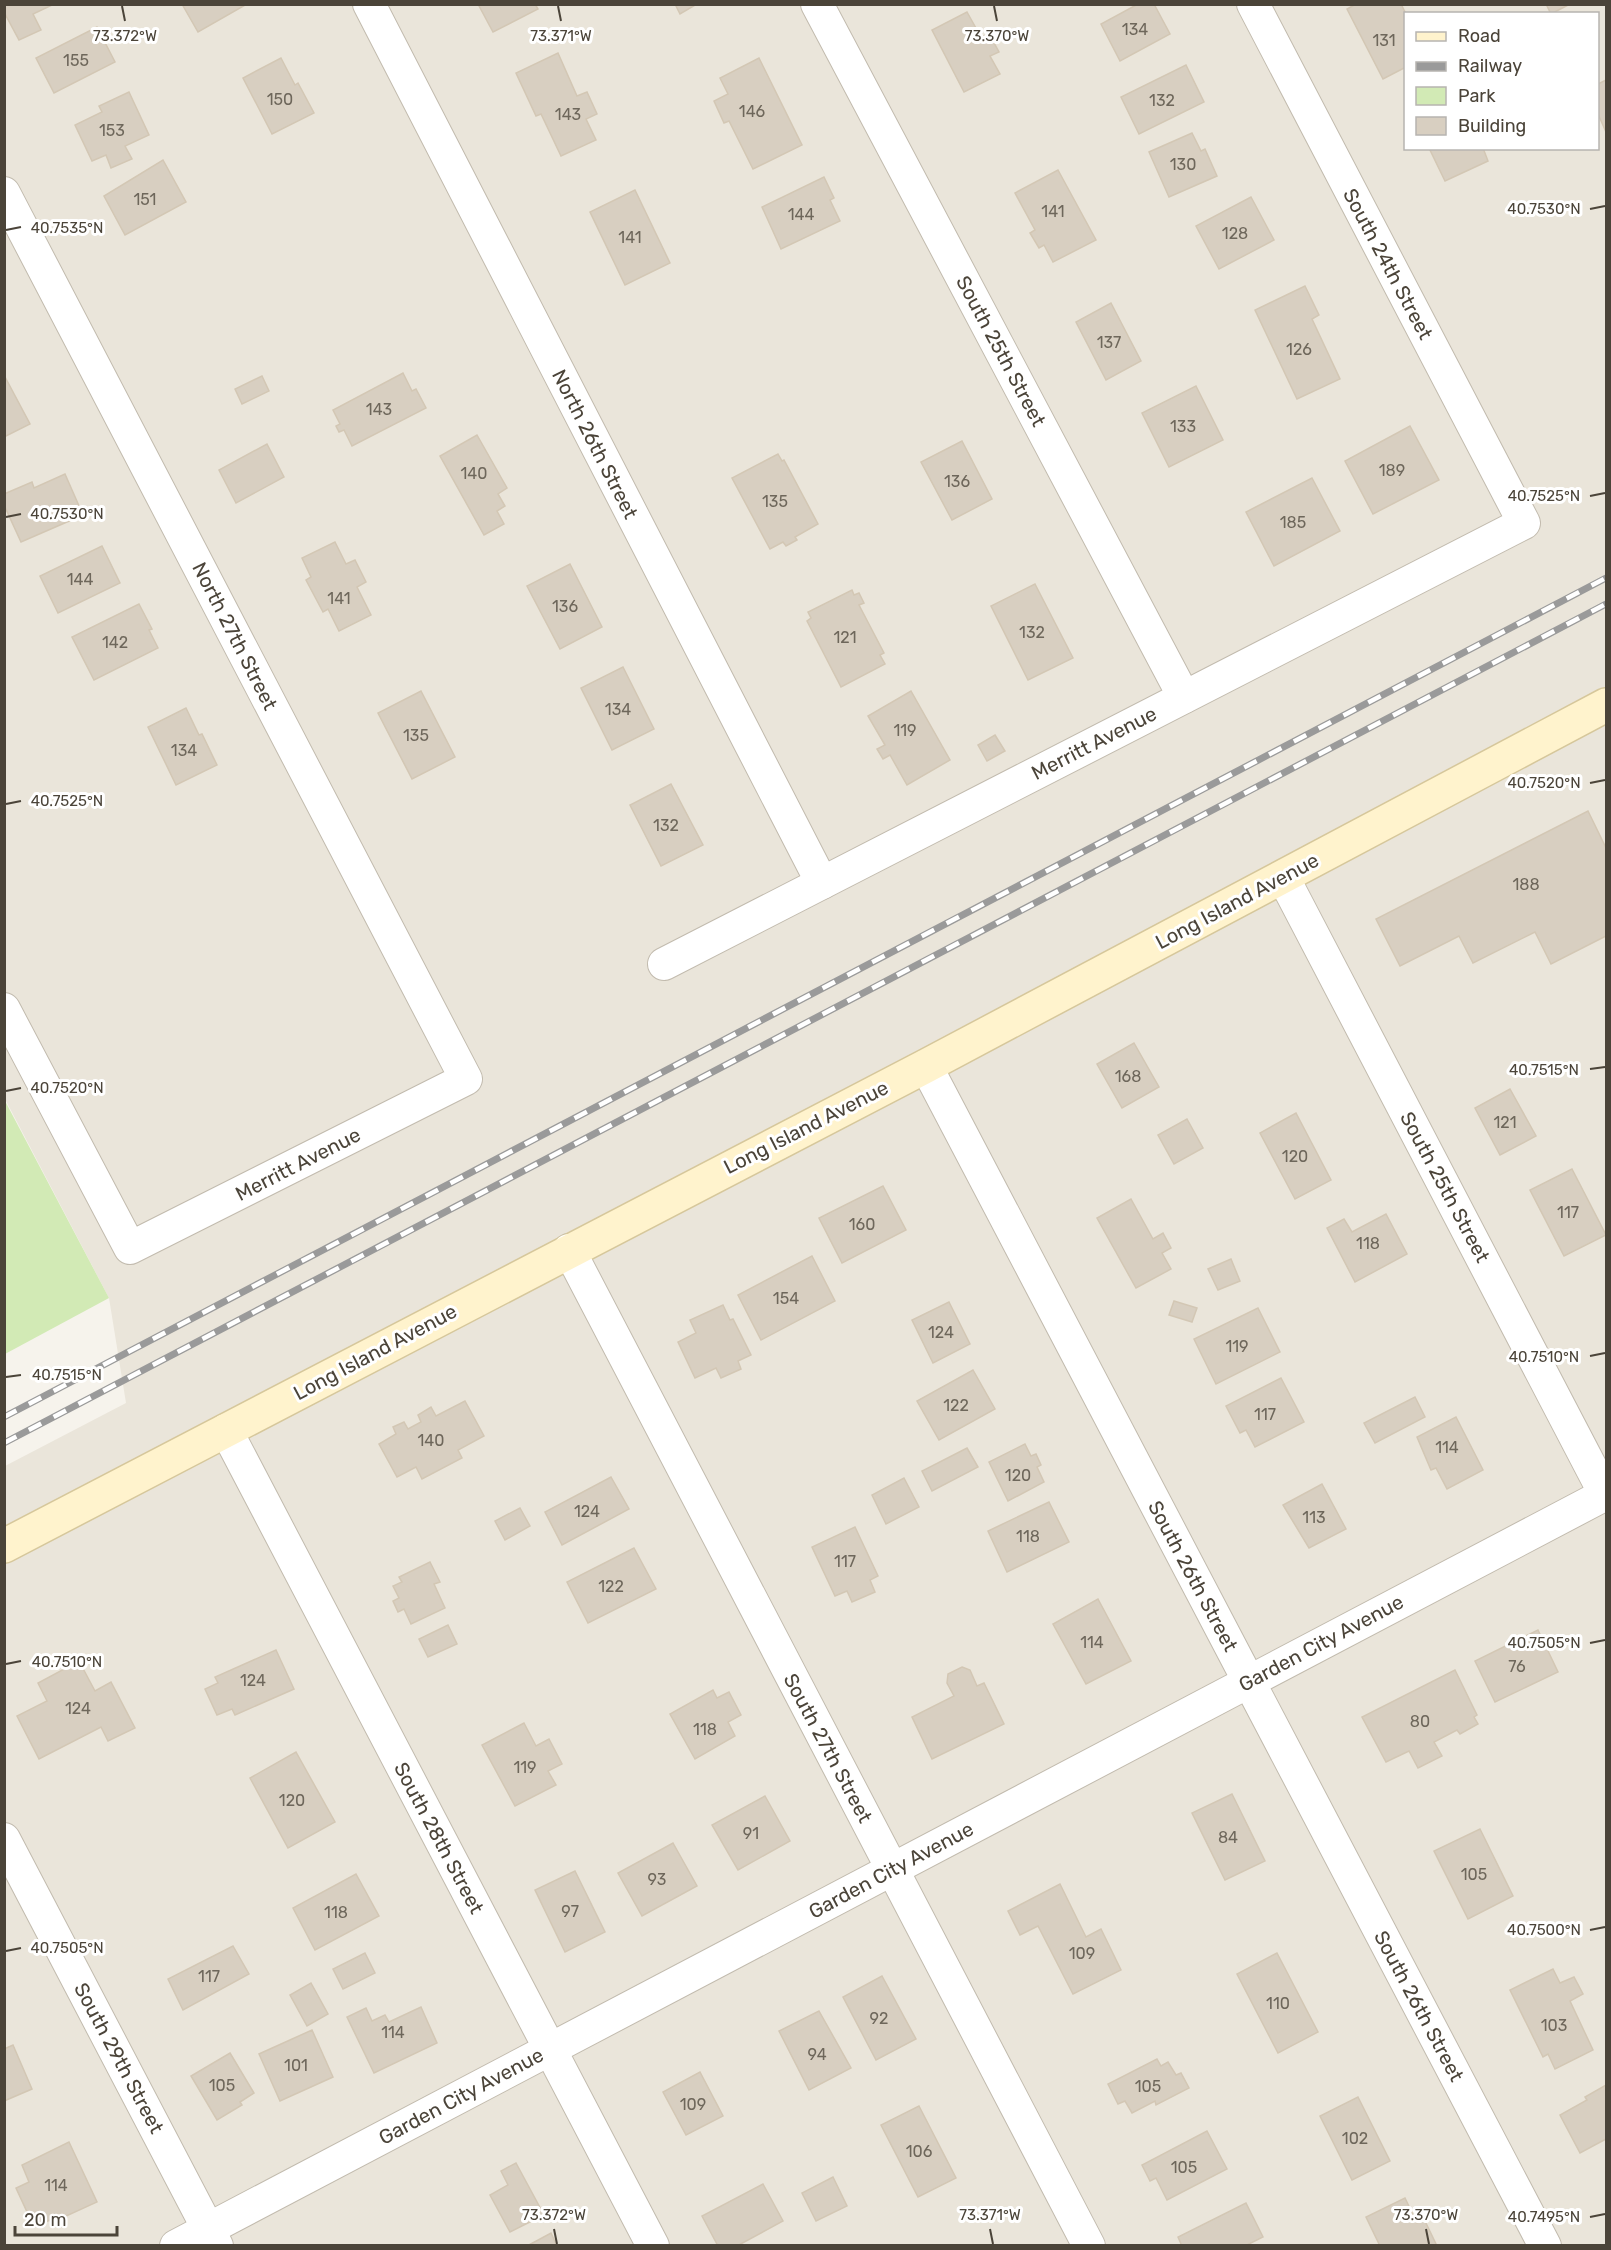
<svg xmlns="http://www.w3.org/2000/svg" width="1611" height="2250" font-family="Rubik,sans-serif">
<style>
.residential{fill:#eae5da;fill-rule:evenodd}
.green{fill:#d2eab5}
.building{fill:#d8cfc1;stroke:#d3c7b4;stroke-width:1.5}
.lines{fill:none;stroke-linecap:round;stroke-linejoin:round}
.street-casing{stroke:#c2bbae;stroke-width:34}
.secondary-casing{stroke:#d6c79b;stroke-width:36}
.street{stroke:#fff;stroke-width:32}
.secondary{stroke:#fff3cd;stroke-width:33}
.rail-casing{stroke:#9a9a9a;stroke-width:7}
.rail{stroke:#fff;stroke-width:4.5;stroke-dasharray:14;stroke-linecap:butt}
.ticks{fill:none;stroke:#4b4439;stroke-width:2}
.labels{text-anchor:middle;stroke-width:6;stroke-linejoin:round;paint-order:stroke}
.number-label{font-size:16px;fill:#6e675b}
.street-label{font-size:20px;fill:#4b4439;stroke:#fff}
.ticks-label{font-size:15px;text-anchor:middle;fill:#4b4439;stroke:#fff;stroke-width:6;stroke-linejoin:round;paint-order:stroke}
</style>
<rect width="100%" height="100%" fill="#f6f3ec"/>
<path class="residential" d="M 5,5 L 1606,5 L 1606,2245 L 5,2246 L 5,1466 L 126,1403 L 109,1298 L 5,1099 ZM 1406,14 L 1598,14 L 1598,148 L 1406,148 Z"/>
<polygon class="green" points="4,1099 109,1298 5,1354 4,1354"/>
<g class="building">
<polygon points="7,4 52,4 52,5 33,14 41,30 19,40 4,12 4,6"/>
<polygon points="182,4 247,4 198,32"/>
<polygon points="478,4 535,4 538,9 493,32"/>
<polygon points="675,4 697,4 680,14"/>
<polygon points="1138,4 1154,4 1170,34 1120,61 1101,24"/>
<polygon points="1356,4 1401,4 1406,14 1406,67 1383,79 1347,9"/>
<polygon points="1546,4 1570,4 1551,14"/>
<polygon points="967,12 981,37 989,34 999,52 990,56 1000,74 964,92 932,30"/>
<polygon points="97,27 115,62 54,93 36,58"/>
<polygon points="558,53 577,96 587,92 597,114 586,119 596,140 561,156 541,114 536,116 516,73"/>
<polygon points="281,58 295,85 298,83 314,113 272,134 243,78"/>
<polygon points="759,58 802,145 753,169 729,121 724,123 714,101 728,94 720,78"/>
<polygon points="1186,65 1204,102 1139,134 1121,97"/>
<polygon points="1606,80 1606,132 1598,114 1598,84"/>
<polygon points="129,92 149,135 125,146 132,159 111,168 106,155 92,161 75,125 102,112 99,106"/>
<polygon points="1192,133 1201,151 1205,149 1217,176 1169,197 1149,152"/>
<polygon points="1429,148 1483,148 1488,161 1445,181"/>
<polygon points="163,160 186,202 125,235 104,196"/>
<polygon points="1058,170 1096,240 1053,262 1044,245 1039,248 1030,233 1035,230 1015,193"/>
<polygon points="824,177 834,198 830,200 840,221 781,249 762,207"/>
<polygon points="635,190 670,263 625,285 590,212"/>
<polygon points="1251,197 1274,240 1219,269 1196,226"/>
<polygon points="1305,286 1319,315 1312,319 1340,379 1297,399 1255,310"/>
<polygon points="1111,303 1141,361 1106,380 1076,322"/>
<polygon points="403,373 412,391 416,389 426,408 352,446 344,430 339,432 336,426 340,424 333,410"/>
<polygon points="4,375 30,424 4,437"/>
<polygon points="262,376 269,391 242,404 235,389"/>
<polygon points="1196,386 1223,440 1169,467 1142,413"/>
<polygon points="1410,426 1439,480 1373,514 1345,461"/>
<polygon points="477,435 507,488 498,494 505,506 497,511 504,524 484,535 440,456"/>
<polygon points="962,441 992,499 952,520 921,462"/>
<polygon points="267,444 284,477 236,503 219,470"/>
<polygon points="778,454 782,461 784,460 818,524 795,537 797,540 786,546 783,542 770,549 732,478"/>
<polygon points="65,474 83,515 21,542 4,505 4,494 32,482 34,488"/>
<polygon points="1312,478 1340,531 1274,566 1246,512"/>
<polygon points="335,542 346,564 355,560 366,582 357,587 371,615 339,631 328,609 323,612 306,580 311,577 302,558"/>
<polygon points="102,546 120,583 58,613 40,576"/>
<polygon points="570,564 602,627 560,649 527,586"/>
<polygon points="1035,584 1073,658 1028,680 991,606"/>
<polygon points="852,590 854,595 859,593 864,603 859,605 884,653 880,655 885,664 841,687 807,621 811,618 808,612"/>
<polygon points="139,604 152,629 149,630 158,648 94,680 72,637"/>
<polygon points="623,667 654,729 612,750 581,688"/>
<polygon points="421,691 455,757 412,779 378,713"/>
<polygon points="911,691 950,760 907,785 890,755 883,759 877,749 885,745 868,716"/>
<polygon points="186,708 199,735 202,734 217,765 176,785 148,727"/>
<polygon points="995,735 1005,751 987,761 978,745"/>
<polygon points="671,784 703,845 661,866 630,805"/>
<polygon points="1588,811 1606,848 1606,936 1551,964 1535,932 1473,963 1459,936 1400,966 1376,919"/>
<polygon points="1134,1043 1159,1087 1122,1108 1097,1064"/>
<polygon points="1510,1089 1536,1136 1500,1155 1475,1108"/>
<polygon points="1296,1113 1331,1180 1295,1199 1260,1133"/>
<polygon points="1187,1119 1203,1148 1174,1164 1158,1135"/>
<polygon points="1572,1169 1606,1235 1564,1256 1530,1190"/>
<polygon points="883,1186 906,1230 842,1263 819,1218"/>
<polygon points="1131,1199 1153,1239 1163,1233 1171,1248 1162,1253 1171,1269 1136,1288 1097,1218"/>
<polygon points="1386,1214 1407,1254 1355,1282 1327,1228 1344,1219 1352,1232"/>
<polygon points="812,1256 835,1301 761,1340 738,1295"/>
<polygon points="1231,1259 1240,1281 1218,1290 1208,1269"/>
<polygon points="1174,1301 1197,1308 1192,1322 1169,1315"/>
<polygon points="949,1302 970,1344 933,1363 912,1320"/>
<polygon points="723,1305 730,1320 733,1319 751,1355 738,1361 741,1369 721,1378 716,1368 695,1378 678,1342 696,1333 690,1320"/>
<polygon points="1258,1308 1280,1352 1216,1384 1194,1339"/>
<polygon points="973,1370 995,1409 939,1440 917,1401"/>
<polygon points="1281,1378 1304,1422 1255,1447 1246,1430 1240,1433 1226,1406"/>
<polygon points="1415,1397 1425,1417 1375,1443 1364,1423"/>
<polygon points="465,1401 484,1436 458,1450 462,1458 422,1479 416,1467 397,1477 379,1444 396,1434 393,1427 404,1422 408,1429 421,1422 418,1415 431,1407 436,1416"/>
<polygon points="1456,1417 1483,1470 1447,1489 1436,1468 1431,1470 1417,1437"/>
<polygon points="1025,1444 1031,1456 1036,1454 1041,1465 1037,1467 1044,1482 1008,1501 989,1462"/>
<polygon points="967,1448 978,1467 932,1491 922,1471"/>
<polygon points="611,1477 629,1509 562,1545 545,1512"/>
<polygon points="904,1478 919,1507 886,1524 872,1495"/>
<polygon points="1322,1484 1346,1529 1309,1548 1283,1505"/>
<polygon points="1049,1502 1069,1542 1007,1572 988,1531"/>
<polygon points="520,1508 530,1526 505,1540 495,1521"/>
<polygon points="855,1527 878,1576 870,1580 875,1592 852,1602 847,1591 835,1596 812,1547"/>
<polygon points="634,1548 656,1589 588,1623 567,1582"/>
<polygon points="430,1562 440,1582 434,1584 445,1608 411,1624 404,1609 398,1612 393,1601 399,1598 393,1586 402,1582 399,1577"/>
<polygon points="1098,1599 1131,1661 1086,1684 1053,1624"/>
<polygon points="448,1625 457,1644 428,1657 419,1639"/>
<polygon points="1538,1630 1558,1672 1495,1702 1475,1661"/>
<polygon points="276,1650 294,1689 235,1715 232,1709 217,1715 205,1689 218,1683 215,1677"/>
<polygon points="79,1661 95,1691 111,1682 135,1728 108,1741 101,1727 39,1759 17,1716 47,1701 38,1683"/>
<polygon points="962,1667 970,1670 977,1686 984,1683 1004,1724 932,1759 912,1717 954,1696 947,1683 948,1674"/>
<polygon points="1455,1670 1477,1715 1474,1717 1478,1724 1460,1734 1457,1730 1434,1742 1442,1756 1418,1768 1409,1751 1386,1762 1362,1717"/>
<polygon points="713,1690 717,1698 729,1692 741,1715 728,1722 735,1736 695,1759 670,1714"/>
<polygon points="524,1723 536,1746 549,1739 562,1764 548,1771 556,1785 515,1806 482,1745"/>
<polygon points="296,1752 335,1822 288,1848 250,1778"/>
<polygon points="1232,1794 1265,1861 1225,1880 1192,1813"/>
<polygon points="765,1796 790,1841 738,1870 712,1825"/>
<polygon points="1480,1829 1513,1896 1468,1919 1434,1851"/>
<polygon points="673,1843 697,1886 642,1916 618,1873"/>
<polygon points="575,1871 605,1932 565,1952 535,1890"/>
<polygon points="356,1874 379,1916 315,1950 293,1908"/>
<polygon points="1060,1884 1086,1937 1101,1929 1121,1970 1073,1994 1038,1926 1020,1935 1008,1911"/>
<polygon points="233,1946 249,1974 183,2010 168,1979"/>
<polygon points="365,1953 375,1973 343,1989 333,1969"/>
<polygon points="1277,1953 1318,2032 1278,2053 1237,1974"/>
<polygon points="1553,1969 1560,1983 1574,1977 1583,1994 1570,2001 1593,2050 1555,2069 1548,2054 1543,2057 1510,1990"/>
<polygon points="882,1976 916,2039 876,2060 843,1997"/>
<polygon points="311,1983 328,2014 307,2026 290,1995"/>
<polygon points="421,2007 437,2043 374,2073 347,2017 366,2008 372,2021 385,2015 389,2022"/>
<polygon points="819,2011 851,2068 809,2090 779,2031"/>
<polygon points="312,2030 333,2077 280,2101 259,2054"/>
<polygon points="13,2045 32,2089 4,2101 4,2049"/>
<polygon points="230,2053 254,2093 240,2102 242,2105 217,2120 191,2076"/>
<polygon points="1157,2059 1161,2066 1168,2062 1176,2075 1181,2073 1189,2088 1156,2105 1155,2101 1132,2113 1125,2101 1118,2104 1108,2084"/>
<polygon points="700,2072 723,2116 686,2135 663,2092"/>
<polygon points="1606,2085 1606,2139 1580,2153 1560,2115 1587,2100 1585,2097"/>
<polygon points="1358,2097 1390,2161 1352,2180 1320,2116"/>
<polygon points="919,2106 956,2178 918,2197 881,2125"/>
<polygon points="1207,2131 1227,2169 1167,2200 1156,2178 1150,2181 1142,2165"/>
<polygon points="69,2142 97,2202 51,2223 50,2220 34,2227 16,2188 29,2182 22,2165"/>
<polygon points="516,2163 544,2215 510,2232 490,2195 508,2185 501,2171"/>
<polygon points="833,2177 847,2206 816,2221 802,2193"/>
<polygon points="763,2184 783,2221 737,2246 718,2246 702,2216"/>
<polygon points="1405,2198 1417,2223 1424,2219 1437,2246 1380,2246 1366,2217"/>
<polygon points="1246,2203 1263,2237 1245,2246 1182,2246 1178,2237"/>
<polygon points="551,2233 557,2246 527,2246"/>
</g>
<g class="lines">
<g class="street-casing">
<g id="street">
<polyline points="369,4 822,883"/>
<polyline points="817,4 1184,697"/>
<polyline points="4,193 466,1079 130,1248 4,1009"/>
<polyline points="1283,877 1606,1496"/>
<polyline points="664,964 1524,523 1253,4"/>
<polyline points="926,1066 1545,2246"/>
<polyline points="569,1250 1089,2246"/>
<polyline points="226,1430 653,2246"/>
<polyline points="4,1839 217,2246"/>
<polyline points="176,2246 1606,1494"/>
</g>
</g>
<g class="secondary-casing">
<polyline id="secondary" points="4,1546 926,1066 1606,705"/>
</g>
<use href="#street" class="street"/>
<use href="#secondary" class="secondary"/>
<g class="rail-casing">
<g id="rail">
<polyline points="4,1417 1606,578"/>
<polyline points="4,1443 1606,604"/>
</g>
</g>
<use href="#rail" class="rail"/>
</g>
<path class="ticks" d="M 122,6 L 125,21M 558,6 L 561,21M 994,6 L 997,21M 1590,209 L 1605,206M 6,230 L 21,227M 1590,496 L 1605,493M 6,517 L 21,514M 1590,783 L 1605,780M 6,804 L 21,801M 1590,1069 L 1605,1067M 6,1091 L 21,1088M 1590,1356 L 1605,1353M 6,1377 L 21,1375M 1590,1643 L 1605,1640M 6,1664 L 21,1661M 1590,1930 L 1605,1927M 6,1951 L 21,1948M 1590,2217 L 1605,2214M 554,2229 L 557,2244M 990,2229 L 993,2244M 1426,2229 L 1429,2244"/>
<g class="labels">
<g class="number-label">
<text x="1135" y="35">134</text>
<text x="1384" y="46">131</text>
<text x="76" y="66">155</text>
<text x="280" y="105">150</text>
<text x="1162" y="106">132</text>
<text x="752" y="117">146</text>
<text x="568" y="120">143</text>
<text x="112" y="136">153</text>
<text x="1183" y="170">130</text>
<text x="145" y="205">151</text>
<text x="1053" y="217">141</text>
<text x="801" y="220">144</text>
<text x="1235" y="239">128</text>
<text x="630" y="243">141</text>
<text x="1109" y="348">137</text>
<text x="1299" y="355">126</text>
<text x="379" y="415">143</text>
<text x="1183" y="432">133</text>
<text x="1392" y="476">189</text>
<text x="474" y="479">140</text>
<text x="957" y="487">136</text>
<text x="775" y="507">135</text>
<text x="1293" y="528">185</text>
<text x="80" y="585">144</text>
<text x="339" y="604">141</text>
<text x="565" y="612">136</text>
<text x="1032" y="638">132</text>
<text x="845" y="643">121</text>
<text x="115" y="648">142</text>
<text x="618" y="715">134</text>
<text x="905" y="736">119</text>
<text x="416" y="741">135</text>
<text x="184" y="756">134</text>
<text x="666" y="831">132</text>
<text x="1526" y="890">188</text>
<text x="1128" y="1082">168</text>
<text x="1505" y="1128">121</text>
<text x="1295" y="1162">120</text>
<text x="1568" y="1218">117</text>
<text x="862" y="1230">160</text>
<text x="1368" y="1249">118</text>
<text x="786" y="1304">154</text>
<text x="941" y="1338">124</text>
<text x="1237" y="1352">119</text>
<text x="956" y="1411">122</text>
<text x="1265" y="1420">117</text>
<text x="431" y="1446">140</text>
<text x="1447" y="1453">114</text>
<text x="1018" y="1481">120</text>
<text x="587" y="1517">124</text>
<text x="1314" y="1523">113</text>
<text x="1028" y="1542">118</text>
<text x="845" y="1567">117</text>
<text x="611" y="1592">122</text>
<text x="1092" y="1648">114</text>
<text x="1517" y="1672">76</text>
<text x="253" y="1686">124</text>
<text x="78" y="1714">124</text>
<text x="1420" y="1727">80</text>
<text x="705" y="1735">118</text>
<text x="525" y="1773">119</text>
<text x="292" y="1806">120</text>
<text x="751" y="1839">91</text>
<text x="1228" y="1843">84</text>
<text x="1474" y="1880">105</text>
<text x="657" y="1885">93</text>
<text x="570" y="1917">97</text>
<text x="336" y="1918">118</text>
<text x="1082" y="1959">109</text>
<text x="209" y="1982">117</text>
<text x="1278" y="2009">110</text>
<text x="879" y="2024">92</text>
<text x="1554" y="2031">103</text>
<text x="393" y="2038">114</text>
<text x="817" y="2060">94</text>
<text x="296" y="2071">101</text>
<text x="222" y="2091">105</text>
<text x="1148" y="2092">105</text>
<text x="693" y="2110">109</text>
<text x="1355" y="2144">102</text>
<text x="919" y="2157">106</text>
<text x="1184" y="2173">105</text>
<text x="56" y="2191">114</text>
</g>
<g class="street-label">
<text transform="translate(1388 264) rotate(62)" y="7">South 24th Street</text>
<text transform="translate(1001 351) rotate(62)" y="7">South 25th Street</text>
<text transform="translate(595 444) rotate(63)" y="7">North 26th Street</text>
<text transform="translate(235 636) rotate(63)" y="7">North 27th Street</text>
<text transform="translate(1094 743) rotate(-27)" y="7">Merritt Avenue</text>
<text transform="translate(1237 901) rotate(-28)" y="7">Long Island Avenue</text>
<text transform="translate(806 1127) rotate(-27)" y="7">Long Island Avenue</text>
<text transform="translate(298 1164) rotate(-27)" y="7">Merritt Avenue</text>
<text transform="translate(1445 1187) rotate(62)" y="7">South 25th Street</text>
<text transform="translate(375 1352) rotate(-28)" y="7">Long Island Avenue</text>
<text transform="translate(1193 1576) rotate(62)" y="7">South 26th Street</text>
<text transform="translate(1321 1643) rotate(-28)" y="7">Garden City Avenue</text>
<text transform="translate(828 1748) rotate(62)" y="7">South 27th Street</text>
<text transform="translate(439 1838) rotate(62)" y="7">South 28th Street</text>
<text transform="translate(891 1870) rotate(-28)" y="7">Garden City Avenue</text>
<text transform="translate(1419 2006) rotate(62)" y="7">South 26th Street</text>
<text transform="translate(119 2058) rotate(62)" y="7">South 29th Street</text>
<text transform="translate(461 2096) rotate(-28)" y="7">Garden City Avenue</text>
</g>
</g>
<g class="ticks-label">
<text x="125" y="41">73.372°W</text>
<text x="561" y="41">73.371°W</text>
<text x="997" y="41">73.370°W</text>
<text x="1544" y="214">40.7530°N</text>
<text x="67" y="233">40.7535°N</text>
<text x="1544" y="501">40.7525°N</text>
<text x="67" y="519">40.7530°N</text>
<text x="1544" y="788">40.7520°N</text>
<text x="67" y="806">40.7525°N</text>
<text x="1544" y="1075">40.7515°N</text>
<text x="67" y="1093">40.7520°N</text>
<text x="1544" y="1362">40.7510°N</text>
<text x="67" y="1380">40.7515°N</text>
<text x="1544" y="1648">40.7505°N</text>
<text x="67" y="1667">40.7510°N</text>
<text x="1544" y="1935">40.7500°N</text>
<text x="67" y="1953">40.7505°N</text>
<text x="554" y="2220">73.372°W</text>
<text x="990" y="2220">73.371°W</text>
<text x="1426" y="2220">73.370°W</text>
<text x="1544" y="2222">40.7495°N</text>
</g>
<rect width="1611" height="2250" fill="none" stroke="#4b4439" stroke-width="12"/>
<rect x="1404" y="12" width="195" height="138" fill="#ffffff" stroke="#b7b4b0" stroke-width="1.5"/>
<rect x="1416" y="32" width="30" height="9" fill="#fff3cd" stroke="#b7b4b0" stroke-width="1.5"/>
<text x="1458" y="42" font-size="18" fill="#4b4439">Road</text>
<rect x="1416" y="62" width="30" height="9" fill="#9a9a9a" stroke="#b7b4b0" stroke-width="1.5"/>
<text x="1458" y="72" font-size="18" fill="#4b4439">Railway</text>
<rect x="1416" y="87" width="30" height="18" fill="#d2eab5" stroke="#b7b4b0" stroke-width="1.5"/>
<text x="1458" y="102" font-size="18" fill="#4b4439">Park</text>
<rect x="1416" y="117" width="30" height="18" fill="#d8cfc1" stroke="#b7b4b0" stroke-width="1.5"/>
<text x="1458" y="132" font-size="18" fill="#4b4439">Building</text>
<path d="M15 2226v9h102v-9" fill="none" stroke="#4b4439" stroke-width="3"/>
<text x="24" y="2226" font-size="18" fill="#4b4439" stroke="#ffffff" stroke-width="4.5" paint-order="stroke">20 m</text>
</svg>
